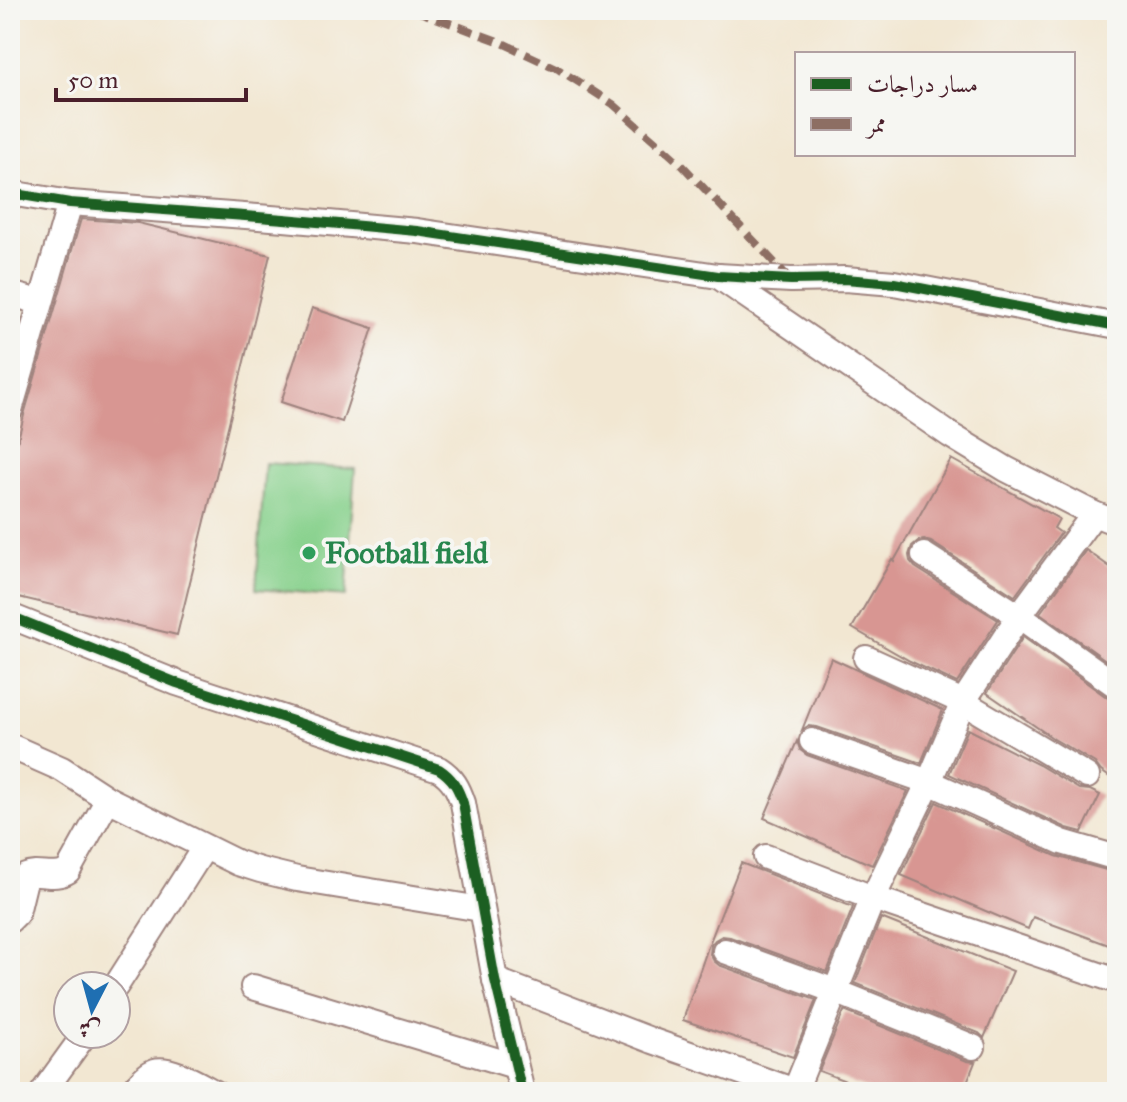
<svg xmlns="http://www.w3.org/2000/svg" width="1127" height="1102" font-family="'IM FELL Great Primer',Amiri,serif">
<style>
.green{fill:#88d18d;stroke:#69785c;stroke-width:2}
.building{fill:#d89692}
.lines{fill:none;stroke-linecap:round;stroke-linejoin:round}
.minor-casing{stroke:#9e837e;stroke-width:28}
.minor{stroke:#fff;stroke-width:24}
.quiet{stroke:#8d6e63;stroke-width:8;stroke-dasharray:16 8;stroke-linecap:butt}
.cycleway-casing{stroke:#f6f6f2;stroke-width:15}
.cycleway{stroke:#1b5e20;stroke-width:10}
.leisure-dot{fill:#2e9e5b;stroke:#f6f6f2;stroke-width:3}
.labels{text-anchor:middle;stroke-width:8;stroke-linejoin:round;paint-order:stroke}
.leisure-label{font-size:30px;font-weight:bold;fill:#27864d;stroke:#f6f6f2;text-anchor:start}
</style>
<rect width="100%" height="100%" fill="#f6f6f2"/>
<filter id="ink" filterUnits="userSpaceOnUse"><feTurbulence type="fractalNoise" baseFrequency=".0125" numOctaves="2"/><feDisplacementMap in="SourceGraphic" scale="16" xChannelSelector="R" yChannelSelector="G"/><feConvolveMatrix kernelMatrix="1 2 1 2 8 2 1 2 1" color-interpolation-filters="sRGB"/></filter>
<filter id="wash" filterUnits="userSpaceOnUse"><feTurbulence type="fractalNoise" baseFrequency=".006" numOctaves="4" result="noise"/><feDisplacementMap in="SourceGraphic" scale="32" xChannelSelector="R" yChannelSelector="G"/><feGaussianBlur stdDeviation="1.8" result="paint"/><feColorMatrix in="noise" values="0 0 0 0 0 0 0 0 0 0 0 0 0 0 0 0 0 1.4 0 .05"/><feComposite in="paint" operator="in"/></filter>
<g filter="url(#wash)">
<rect width="100%" height="100%" fill="#f2e7d2"/>
<polygon class="green" points="265,463 355,469 346,596 256,589"/>
<g id="blocks">
<g class="building">
<polygon points="81,219 138,223 270,255 177,635 10,595 10,472 24,415"/>
<polygon points="312,308 373,328 342,422 281,402"/>
<polygon points="951,459 1059,519 1054,528 1061,533 1015,596 931,542 924,540 918,541 912,546 909,555 910,561 915,567 998,620 957,683 910,661 852,628 892,559 894,561"/>
<polygon points="1086,550 1117,572 1117,668 1040,613"/>
<polygon points="1023,637 1108,698 1117,701 1117,782 1101,771 1095,763 1054,739 987,693"/>
<polygon points="831,658 943,710 921,763 817,727 808,726 802,730"/>
<polygon points="968,729 1039,765 1079,789 1090,790 1100,795 1082,832 1067,828 949,774"/>
<polygon points="797,741 800,750 807,755 908,791 872,865 764,818"/>
<polygon points="936,802 1056,856 1117,873 1117,948 1033,917 1028,929 901,875"/>
<polygon points="741,863 853,907 827,972 730,937 722,936 715,940 711,945 710,954 714,961 719,965 816,1000 793,1057 683,1020 708,947"/>
<polygon points="881,918 1013,971 984,1038 979,1033 855,983"/>
<polygon points="844,1011 967,1061 975,1062 963,1092 875,1092 819,1071"/>
</g>
</g>
</g>
<g filter="url(#ink)">
<use href="#blocks" fill-opacity="0" stroke="#9e837e" stroke-width="2"/>
<g class="lines">
<g class="minor-casing">
<g id="minor">
<polyline points="10,193 70,203 284,219 417,231 718,276 791,280 845,279 894,283 1117,326"/>
<polyline points="718,276 950,435 1006,469 1094,514 1117,523"/>
<polyline points="10,294 40,302"/>
<polyline points="10,410 70,203"/>
<polyline points="924,555 1019,616 1117,686"/>
<path d="M 10,616 L 177,683 L 439,769 C 453,778 458,788 463,803 L 495,980 L 522,1092"/>
<polyline points="866,658 963,702 1087,776"/>
<polyline points="812,741 929,782 1062,842 1117,858"/>
<polyline points="10,746 62,769 108,799 238,863 260,870 297,879 481,909"/>
<polyline points="766,857 873,898 929,782 963,702 1019,616 1094,514"/>
<path d="M 10,920 L 17,913 L 26,876 C 39,870 54,880 68,871 L 108,799"/>
<polyline points="725,951 835,991 973,1047"/>
<polyline points="495,980 653,1041 795,1091 873,898 1117,981"/>
<polyline points="116,986 204,848"/>
<polyline points="253,987 515,1066"/>
<polyline points="43,1092 85,1034"/>
<path d="M 131,1092 C 138,1085 146,1074 155,1071 C 170,1066 200,1085 214,1092"/>
</g>
</g>
<use href="#minor" class="minor"/>
<polyline class="quiet" points="414,10 498,41 558,69 613,104 681,164 791,280"/>
<g class="cycleway-casing">
<g id="cycleway">
<polyline points="10,193 70,203 284,219 417,231 718,276 791,280 845,279 894,283 1117,326"/>
<path d="M 10,616 L 177,683 L 439,769 C 453,778 458,788 463,803 L 495,980 L 522,1092"/>
</g>
</g>
<use href="#cycleway" class="cycleway"/>
</g>
</g>
<circle class="leisure-dot" cx="309" cy="553" r="8"/>
<g class="labels">
<g class="leisure-label">
<text x="325" y="563">Football field</text>
</g>
</g>
<rect width="1127" height="1102" fill="none" stroke="#f6f6f2" stroke-width="40"/>
<rect x="795" y="52" width="280" height="104" fill="#f6f6f2" stroke="#b1a0a2" stroke-width="2"/>
<rect x="811" y="78" width="40" height="12" fill="#1b5e20" stroke="#b1a0a2" stroke-width="2"/>
<text x="867" y="92" font-size="24" fill="#4a1f2b">مسار دراجات</text>
<rect x="811" y="118" width="40" height="12" fill="#8d6e63" stroke="#b1a0a2" stroke-width="2"/>
<text x="867" y="132" font-size="24" fill="#4a1f2b">ممر</text>
<g transform="translate(92 1010) rotate(186)"><circle r="38" fill="#f6f6f2" stroke="#b1a0a2" stroke-width="2"/>
<path d="M0-6L14 30L0 20L-14 30Z" fill="#1f6fb2"/>
<text y="-12" font-size="22" font-weight="bold" text-anchor="middle" fill="#4a1f2b">ش</text>
</g>
<path d="M56 88v12h190v-12" fill="none" stroke="#4a1f2b" stroke-width="4"/>
<text x="68" y="88" font-size="24" fill="#4a1f2b" stroke="#f6f6f2" stroke-width="6" paint-order="stroke">50 m</text>
</svg>
